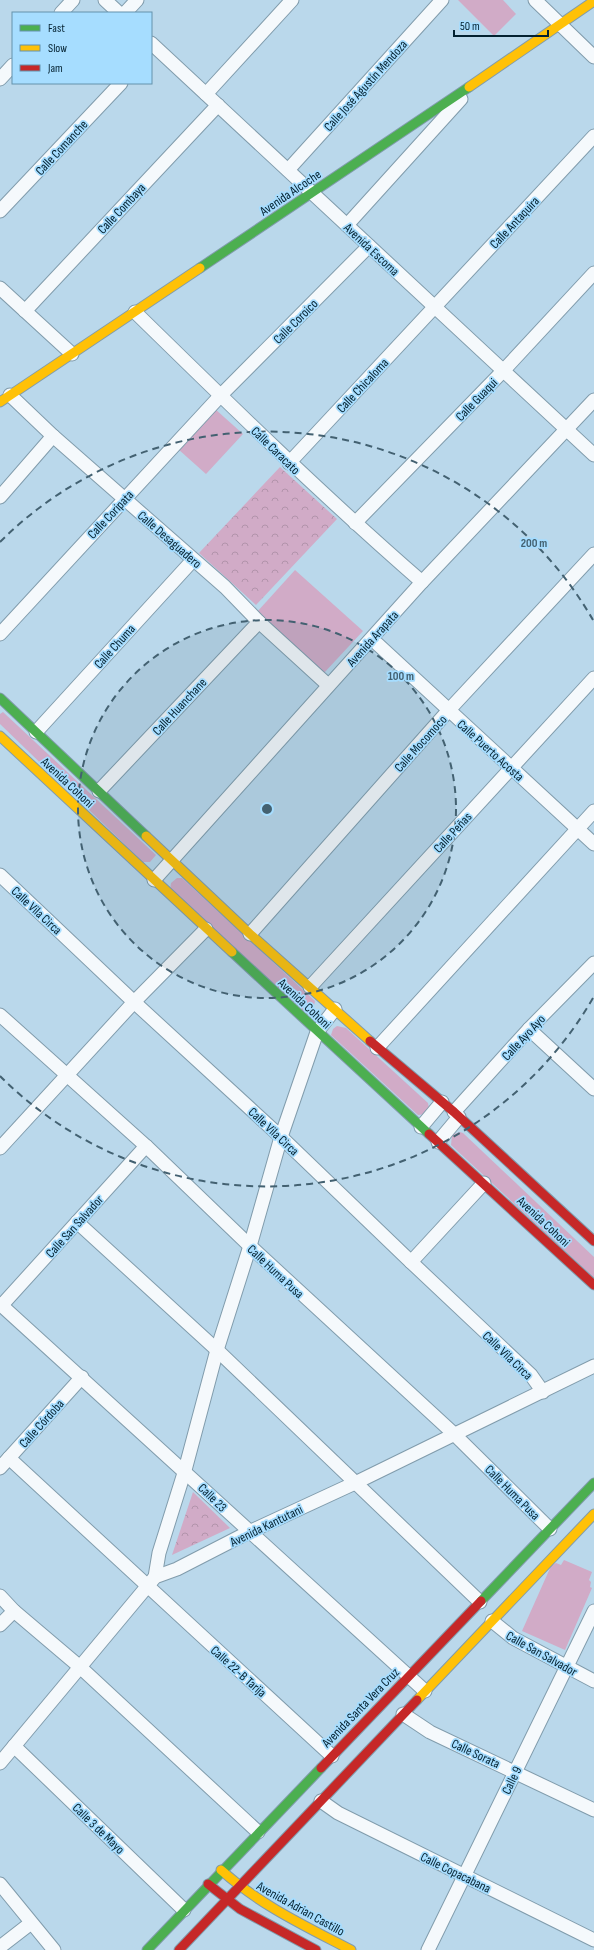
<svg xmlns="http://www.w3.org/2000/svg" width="594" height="1950" font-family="'Sofia Sans Condensed',sans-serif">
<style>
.green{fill:#d1abc7}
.forest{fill:url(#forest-crowns)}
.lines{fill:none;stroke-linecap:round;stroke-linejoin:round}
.street-casing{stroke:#819cac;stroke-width:15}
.fast-casing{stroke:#819cac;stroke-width:11}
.slow-casing{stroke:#819cac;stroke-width:11}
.jam-casing{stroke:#819cac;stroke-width:11}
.street{stroke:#f5f9fc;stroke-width:13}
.fast{stroke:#4caf50;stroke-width:9}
.slow{stroke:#ffc107;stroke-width:9}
.jam{stroke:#c62828;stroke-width:9}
.ring{fill:none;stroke:#436171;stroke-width:2;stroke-dasharray:7 5}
.labels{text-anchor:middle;stroke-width:3.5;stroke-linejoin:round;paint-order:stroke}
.street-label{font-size:13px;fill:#032130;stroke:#a6ddff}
.centre{fill:#436171;stroke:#a6ddff;stroke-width:2}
.ring-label{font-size:12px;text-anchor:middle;font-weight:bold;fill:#436171;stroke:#a6ddff;stroke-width:3.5;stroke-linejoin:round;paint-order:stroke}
</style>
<defs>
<pattern id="forest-crowns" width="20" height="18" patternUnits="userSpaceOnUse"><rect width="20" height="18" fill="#d1abc7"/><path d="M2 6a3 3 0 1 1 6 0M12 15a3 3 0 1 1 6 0" fill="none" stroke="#b293ab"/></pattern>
</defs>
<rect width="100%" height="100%" fill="#bad8eb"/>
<g class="green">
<polygon points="458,0 503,0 516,14 494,36"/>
<polygon points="215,409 243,434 206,474 178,449"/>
<polygon points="295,570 363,631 324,673 257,612"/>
<polygon points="3,712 156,855 150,862 143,862 0,724 0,714"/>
<path d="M 177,878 L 182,878 L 315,1001 C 314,1008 311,1011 304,1012 L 170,890 L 171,883 Z"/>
<polygon points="337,1026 346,1028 428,1103 429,1108 426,1114 418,1115 331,1035 333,1029"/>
<polygon points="460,1132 463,1133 594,1257 594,1278 451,1145 452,1135"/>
<polygon points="564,1560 592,1572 589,1580 591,1582 590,1587 592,1588 565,1650 522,1631 551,1566 556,1563 561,1565"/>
</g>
<g class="forest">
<polygon points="280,467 337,519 256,605 199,553"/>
<polygon points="193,1492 230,1528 172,1555"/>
</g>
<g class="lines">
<g class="street-casing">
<g id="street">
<polyline points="105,0 119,13"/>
<polyline points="535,0 594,57"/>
<polyline points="61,13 73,0"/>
<polyline points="125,13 137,0"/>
<polyline points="151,43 594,455"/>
<polyline points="0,79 13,65"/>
<polyline points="206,94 292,0"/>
<polyline points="288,170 442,0"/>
<polyline points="0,211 121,83"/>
<polyline points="347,225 461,99"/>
<polyline points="0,288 72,354"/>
<polyline points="25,311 218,105"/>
<path d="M 135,312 C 229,404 323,496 422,582"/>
<polyline points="10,395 53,436 225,587 259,622 328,685"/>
<polyline points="289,463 594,136"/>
<polyline points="0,497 53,436"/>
<polyline points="355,523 503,371 594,273"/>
<polyline points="0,634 221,395 369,246"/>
<polyline points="372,639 594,844"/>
<polyline points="36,732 193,560"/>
<polyline points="99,791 259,622"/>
<polyline points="0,875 134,1002 281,1137 411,1262 531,1375 543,1392"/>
<polyline points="154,880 422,582 594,400"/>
<polyline points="250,934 448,711 594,554"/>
<polyline points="310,987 594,678"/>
<polyline points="0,1015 146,1146 250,1246 453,1433 550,1529"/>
<polyline points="529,1029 594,1089"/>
<polyline points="377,1048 594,811"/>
<polyline points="454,1112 529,1029 594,963"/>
<polyline points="421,1127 442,1102"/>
<polyline points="438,1142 459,1117"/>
<polyline points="0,1148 134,1002 206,929"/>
<polyline points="77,1222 217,1350 480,1602"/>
<polyline points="411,1262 484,1183"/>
<polyline points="0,1304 425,1691"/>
<polyline points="2,1305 146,1146"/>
<polyline points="9,1458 332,1756"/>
<polyline points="0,1468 82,1377"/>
<polyline points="155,1577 159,1553 185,1470 217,1350 250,1246 281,1137 317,1032 335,1009"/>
<polyline points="0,1596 14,1611 80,1667 258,1832"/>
<polyline points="492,1621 513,1638 594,1681"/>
<polyline points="0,1625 14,1611"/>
<polyline points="403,1714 430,1732 594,1810"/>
<polyline points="14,1746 184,1910"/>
<polyline points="0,1763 155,1577 177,1569 249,1532 355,1483 594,1366"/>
<polyline points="321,1801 338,1813 594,1940"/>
<polyline points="0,1884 54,1950"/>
<polyline points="0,1947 31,1923"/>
<polyline points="428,1950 594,1611"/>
</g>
</g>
<g class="fast-casing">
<g id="fast">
<polyline points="200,268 469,87"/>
<polyline points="0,698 146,836"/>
<polyline points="232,952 429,1134"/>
<polyline points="481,1601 594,1483"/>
<polyline points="147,1950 321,1768"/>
</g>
</g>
<g class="slow-casing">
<g id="slow">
<polyline points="469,87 594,1"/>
<polyline points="0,402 200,268"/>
<polyline points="0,736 232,952"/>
<polyline points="146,836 250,934 370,1041"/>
<polyline points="417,1700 594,1514"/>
<path d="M 221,1870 C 260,1905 305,1926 351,1950"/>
</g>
</g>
<g class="jam-casing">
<g id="jam">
<polyline points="370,1041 454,1112 594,1241"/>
<polyline points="429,1134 594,1285"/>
<polyline points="321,1768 481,1601"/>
<polyline points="208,1884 240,1909 316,1950"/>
<polyline points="179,1950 417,1700"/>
</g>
</g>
<use href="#street" class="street"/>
<use href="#fast" class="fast"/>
<use href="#slow" class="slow"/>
<use href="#jam" class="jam"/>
</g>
<circle cx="267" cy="809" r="189" fill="#436171" fill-opacity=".12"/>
<g class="ring">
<circle cx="267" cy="809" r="189"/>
<path d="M593 998A377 377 0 0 1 0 1076M0 542A377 377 0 0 1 593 620"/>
</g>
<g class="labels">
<g class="street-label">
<text transform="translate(365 85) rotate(-48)" y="5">Calle José Agustín Mendoza</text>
<text transform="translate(61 147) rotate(-47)" y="5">Calle Comanche</text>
<text transform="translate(290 192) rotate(-34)" y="5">Avenida Alcoche</text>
<text transform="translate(121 208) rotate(-47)" y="5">Calle Combaya</text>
<text transform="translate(514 222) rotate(-47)" y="5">Calle Antaquira</text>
<text transform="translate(372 249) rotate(43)" y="5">Avenida Escoma</text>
<text transform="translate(295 321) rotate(-45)" y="5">Calle Coroico</text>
<text transform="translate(362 385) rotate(-47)" y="5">Calle Chicaloma</text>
<text transform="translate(476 399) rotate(-46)" y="5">Calle Guaqui</text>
<text transform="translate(276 450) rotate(44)" y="5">Calle Caracato</text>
<text transform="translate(110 514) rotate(-47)" y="5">Calle Coripata</text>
<text transform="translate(170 539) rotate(41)" y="5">Calle Desaguadero</text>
<text transform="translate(372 638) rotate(-48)" y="5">Avenida Arapata</text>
<text transform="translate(114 646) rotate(-48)" y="5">Calle Chuma</text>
<text transform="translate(179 706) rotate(-47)" y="5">Calle Huanchane</text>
<text transform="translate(420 743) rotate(-48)" y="5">Calle Mocomoco</text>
<text transform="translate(491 750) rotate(42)" y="5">Calle Puerto Acosta</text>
<text transform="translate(68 782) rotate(43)" y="5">Avenida Cohoni</text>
<text transform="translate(452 832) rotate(-47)" y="5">Calle Peñas</text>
<text transform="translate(37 910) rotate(43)" y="5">Calle Vila Circa</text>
<text transform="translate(305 1003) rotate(43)" y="5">Avenida Cohoni</text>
<text transform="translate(523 1037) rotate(-47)" y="5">Calle Ayo Ayo</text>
<text transform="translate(274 1131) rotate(43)" y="5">Calle Vila Circa</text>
<text transform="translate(544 1221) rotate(43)" y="5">Avenida Cohoni</text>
<text transform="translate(74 1226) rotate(-48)" y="5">Calle San Salvador</text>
<text transform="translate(276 1271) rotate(43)" y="5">Calle Huma Pusa</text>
<text transform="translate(508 1355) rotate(44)" y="5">Calle Vila Circa</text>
<text transform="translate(41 1423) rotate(-48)" y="5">Calle Córdoba</text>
<text transform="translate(513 1492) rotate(45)" y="5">Calle Huma Pusa</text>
<text transform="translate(213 1497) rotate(44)" y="5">Calle 23</text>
<text transform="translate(266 1525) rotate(-26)" y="5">Avenida Kantutani</text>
<text transform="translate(542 1653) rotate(29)" y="5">Calle San Salvador</text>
<text transform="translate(239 1671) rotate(42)" y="5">Calle 22-B Tarija</text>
<text transform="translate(360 1707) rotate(-46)" y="5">Avenida Santa Vera Cruz</text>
<text transform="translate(476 1753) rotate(25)" y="5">Calle Sorata</text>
<text transform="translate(511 1780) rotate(-64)" y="5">Calle 9</text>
<text transform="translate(99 1828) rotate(44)" y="5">Calle 3 de Mayo</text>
<text transform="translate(456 1872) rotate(26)" y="5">Calle Copacabana</text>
<text transform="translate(301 1908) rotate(29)" y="5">Avenida Adrian Castillo</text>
</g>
</g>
<circle cx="267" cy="809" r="6" class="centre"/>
<g class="ring-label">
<text x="534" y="547">200 m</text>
<text x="401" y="680">100 m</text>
</g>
<rect x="12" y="12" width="140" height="72" fill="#a6ddff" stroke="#6592ac"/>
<rect x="20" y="25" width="20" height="6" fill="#4caf50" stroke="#6592ac"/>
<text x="48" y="32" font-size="12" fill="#032130">Fast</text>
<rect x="20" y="45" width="20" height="6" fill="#ffc107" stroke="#6592ac"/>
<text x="48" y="52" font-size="12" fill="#032130">Slow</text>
<rect x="20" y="65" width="20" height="6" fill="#c62828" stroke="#6592ac"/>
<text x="48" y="72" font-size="12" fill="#032130">Jam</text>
<path d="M454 30v6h94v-6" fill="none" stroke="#032130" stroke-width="2"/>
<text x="460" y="30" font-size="12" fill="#032130" stroke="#a6ddff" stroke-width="3" paint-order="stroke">50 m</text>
</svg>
